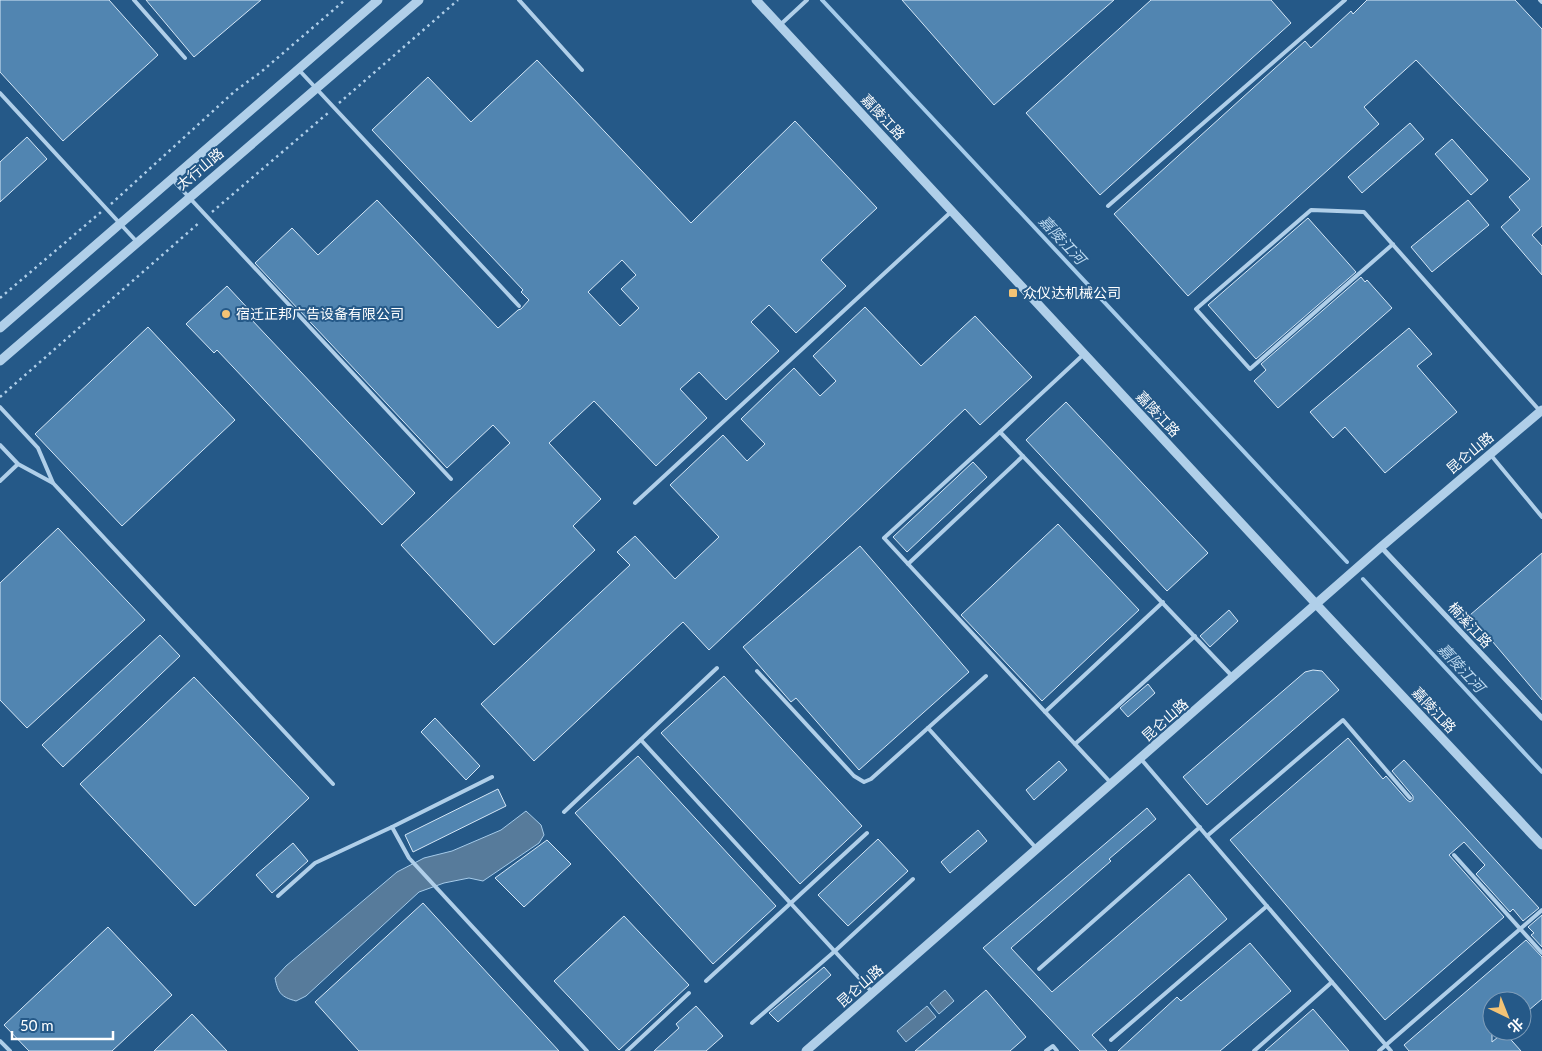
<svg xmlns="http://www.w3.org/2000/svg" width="1542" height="1051" font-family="Lato,'Noto Sans SC',sans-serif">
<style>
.water{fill:#577b9b;stroke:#a5cbea}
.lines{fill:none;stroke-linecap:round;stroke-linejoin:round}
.stream{stroke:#a5cbea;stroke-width:4}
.building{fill:#5185b1;stroke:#d5e7f7;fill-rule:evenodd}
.path{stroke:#b0cfe9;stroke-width:2.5;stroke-dasharray:2.5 4;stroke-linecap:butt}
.service{stroke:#b0cfe9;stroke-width:4}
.minor{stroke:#b0cfe9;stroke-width:5}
.tertiary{stroke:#b0cfe9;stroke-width:9}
.poi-dot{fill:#f3c375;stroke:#255988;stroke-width:2}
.labels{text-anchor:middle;stroke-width:4;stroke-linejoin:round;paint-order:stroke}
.street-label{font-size:14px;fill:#fff;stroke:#255988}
.poi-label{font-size:14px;fill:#fff;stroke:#255988;text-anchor:start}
.water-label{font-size:15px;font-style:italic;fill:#bcd9f0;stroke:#255988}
</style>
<rect width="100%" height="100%" fill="#255988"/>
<g class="water">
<path d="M 526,811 L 541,825 L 544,835 L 539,843 L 483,881 L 469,878 L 444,883 L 419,892 L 306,996 L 296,1001 C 281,997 278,993 275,978 L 286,966 L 397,872 L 424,858 L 452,851 L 501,830 Z"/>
<polygon points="945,990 954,1001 939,1014 930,1003"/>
<polygon points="927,1006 936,1017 906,1042 897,1031"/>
</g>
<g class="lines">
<g class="stream">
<polyline points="822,0 1347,562"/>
<polyline points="1363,579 1542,772"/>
</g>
</g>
<g class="building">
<polygon points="0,0 109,0 158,55 63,141 0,72"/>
<polygon points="146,0 261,0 194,57"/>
<polygon points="902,0 1114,0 994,105"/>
<polygon points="1151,0 1271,0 1291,23 1100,195 1026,113"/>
<polygon points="1367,0 1515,0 1542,29 1542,226 1532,235 1542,246 1542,275 1501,227 1520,210 1509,197 1530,179 1416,60 1364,107 1379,124 1188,296 1114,214 1305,41 1311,48 1351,11 1353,14"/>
<path d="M 537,60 L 691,223 L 795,121 L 877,208 L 821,260 L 846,286 L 796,333 L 769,305 L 751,322 L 779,351 L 726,400 L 699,372 L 680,389 L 707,418 L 656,466 L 594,401 L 549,443 L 601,499 L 573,526 L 595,550 L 494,645 L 401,545 L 510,443 L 493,425 L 447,468 L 255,263 L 292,228 L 318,255 L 377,200 L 498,328 L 518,310 L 521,309 L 529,300 L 521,292 L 523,290 L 372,130 L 428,77 L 471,122 ZM 622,260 L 636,275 L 621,289 L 639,308 L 620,326 L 588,292 Z"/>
<polygon points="1410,123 1424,139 1362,193 1348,177"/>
<polygon points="27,137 47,159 0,202 0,162"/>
<polygon points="1452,139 1488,180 1471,195 1435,154"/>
<polygon points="1468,200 1489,225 1432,272 1411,247"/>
<polygon points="1308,218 1356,272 1256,359 1208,305"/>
<polygon points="1361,277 1365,282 1367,280 1392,308 1278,408 1254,381 1266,370 1261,364"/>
<polygon points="227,286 254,315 250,318 415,493 382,525 217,350 214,353 186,324"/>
<polygon points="865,307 921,366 975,316 1032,377 980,425 965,409 709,650 683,622 534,761 481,704 630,565 617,552 635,536 675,579 719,537 670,485 723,435 747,461 765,444 741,419 794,368 820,396 836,381 813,356"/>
<polygon points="148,327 235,420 122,526 35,434"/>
<polygon points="1409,328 1432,354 1417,366 1457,412 1385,473 1345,427 1333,438 1310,412"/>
<polygon points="1066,402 1208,553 1167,591 1026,440"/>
<polygon points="973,462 987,477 907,552 893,537"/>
<polygon points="1058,524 1139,610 1042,701 961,615"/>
<polygon points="58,528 145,620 27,728 0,700 0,583"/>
<polygon points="860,546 969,672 859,770 796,698 791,702 743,647"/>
<polygon points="1542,553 1542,700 1470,615"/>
<polygon points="1229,610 1238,621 1210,647 1200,636"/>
<polygon points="160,635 180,656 63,767 42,745"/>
<polygon points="1313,670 1322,671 1339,690 1207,805 1183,777 1305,672"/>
<polygon points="724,676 862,826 800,884 661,733"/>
<polygon points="194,677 309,798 195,906 80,784"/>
<polygon points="1148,684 1155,693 1128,717 1120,708"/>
<polygon points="435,718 480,766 466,780 421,732"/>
<polygon points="1348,738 1383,779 1386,776 1407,800 1410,802 1413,800 1413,796 1392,771 1404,760 1539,908 1523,921 1513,909 1510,912 1476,874 1485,865 1464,842 1449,855 1504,917 1385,1020 1230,840"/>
<polygon points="638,756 776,906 713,964 575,813"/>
<polygon points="1059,761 1067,770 1034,800 1026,790"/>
<polygon points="498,789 506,806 413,852 405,835"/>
<polygon points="1147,808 1156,819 1109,859 1111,861 1011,948 1052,992 1189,874 1227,919 1092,1035 1107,1051 1080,1051 983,948"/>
<polygon points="978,830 987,841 950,873 941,862"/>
<polygon points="878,839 908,871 848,926 818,895"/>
<polygon points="547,840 571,864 524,907 495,878"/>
<polygon points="293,843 308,861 272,893 256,875"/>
<polygon points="423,903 559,1051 359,1051 315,1002"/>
<polygon points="1542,915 1542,947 1531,935 1534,933 1528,927"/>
<polygon points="624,916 689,985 619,1050 554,981"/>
<polygon points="108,927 172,995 112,1051 29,1051 4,1025"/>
<polygon points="1526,940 1542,957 1542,999 1522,1016 1522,1001 1492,1001 1492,1042 1504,1032 1521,1051 1409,1051 1404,1045"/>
<polygon points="1250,943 1291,991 1220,1051 1118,1051 1177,997 1181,1001"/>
<polygon points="824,967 831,975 778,1022 769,1013"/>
<polygon points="986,990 1026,1037 1010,1051 915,1051"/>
<polygon points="696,1006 723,1036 706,1051 654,1051 679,1028 676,1024"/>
<polygon points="1313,1009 1349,1051 1265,1051"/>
<polygon points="192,1014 227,1051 154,1051"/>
</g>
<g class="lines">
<g class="path">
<polyline points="339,103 458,0"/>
<polyline points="111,204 235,91 261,72 345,0"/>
<polyline points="212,212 328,113"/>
<polyline points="0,298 101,212"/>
<polyline points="0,397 200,222"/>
</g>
<g class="service">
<polyline points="134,0 185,58"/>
<polyline points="519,0 582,70"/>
<polyline points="1540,0 1542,2"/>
<polyline points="780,25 807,0"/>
<polyline points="299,70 519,306"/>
<polyline points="0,93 137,242"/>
<polyline points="172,179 451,479"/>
<polyline points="1108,206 1345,0"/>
<polyline points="1393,244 1250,369 1196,309 1311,210 1364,212 1540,411"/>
<polyline points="0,407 38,448 53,483 18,464 0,445"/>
<polyline points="1000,432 1084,354"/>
<polyline points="1490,454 1542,517"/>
<polyline points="0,481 18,464"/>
<polyline points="53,483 333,784"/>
<polyline points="635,503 952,211"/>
<polyline points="908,564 1023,456"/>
<polyline points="757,671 854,776 864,782 871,779 986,676"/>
<polyline points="1045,712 1163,602"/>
<polyline points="928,728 1036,848"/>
<polyline points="641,740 873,993"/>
<polyline points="1075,744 1195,636"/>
<polyline points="1141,759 1391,1051"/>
<polyline points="492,777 392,827 409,858 587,1051"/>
<polyline points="1111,783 884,538 1000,432 1232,676"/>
<polyline points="564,812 717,668"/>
<polyline points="1207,836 1343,720 1410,798"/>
<polyline points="1454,855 1542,953"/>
<polyline points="278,896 315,863 392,827"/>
<polyline points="1039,969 1200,827"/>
<polyline points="706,981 867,833"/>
<polyline points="752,1023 835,951 913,879"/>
<polyline points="1111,1040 1267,906"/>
<polyline points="0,1041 10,1051"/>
<polyline points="627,1051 689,993"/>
<polyline points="1046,1051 1053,1046 1057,1051"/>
<polyline points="1254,1051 1332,982"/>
<polyline points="1379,1051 1542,910"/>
</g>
<polyline class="minor" points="1381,547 1542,718"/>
<g class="tertiary">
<polyline points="756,0 1317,605 1542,845"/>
<polyline points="0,328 378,0"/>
<polyline points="0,361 419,0"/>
<polyline points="806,1051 1381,547 1542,410"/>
</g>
</g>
<g class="poi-dot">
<rect x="1008" y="288" width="10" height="10" rx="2.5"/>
<circle cx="226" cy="314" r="5"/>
</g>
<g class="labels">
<g class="street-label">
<text transform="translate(883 117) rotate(47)" y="5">嘉陵江路</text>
<text transform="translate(200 169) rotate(-40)" y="5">太行山路</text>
<text transform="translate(1158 414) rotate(47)" y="5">嘉陵江路</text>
<text transform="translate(1470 453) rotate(-40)" y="5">昆仑山路</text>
<text transform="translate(1470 625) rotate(47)" y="5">楠溪江路</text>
<text transform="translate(1434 710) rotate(47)" y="5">嘉陵江路</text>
<text transform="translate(1165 720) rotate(-41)" y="5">昆仑山路</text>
<text transform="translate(860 986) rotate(-41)" y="5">昆仑山路</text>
</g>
<g class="poi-label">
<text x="1023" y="298">众仪达机械公司</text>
<text x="236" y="319">宿迁正邦广告设备有限公司</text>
</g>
<g class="water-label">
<text transform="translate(1062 240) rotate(47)" y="5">嘉陵江河</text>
<text transform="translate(1461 668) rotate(47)" y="5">嘉陵江河</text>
</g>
</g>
<g transform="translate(1507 1016) rotate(137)"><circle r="24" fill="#255988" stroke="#7c9bb8"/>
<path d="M0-4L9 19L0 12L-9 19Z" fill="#f3c375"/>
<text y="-8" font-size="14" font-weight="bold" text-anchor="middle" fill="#ffffff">北</text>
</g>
<path d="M12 1031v8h101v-8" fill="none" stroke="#ffffff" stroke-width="2.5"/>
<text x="20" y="1031" font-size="15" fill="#ffffff" stroke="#255988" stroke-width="4" paint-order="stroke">50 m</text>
</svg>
